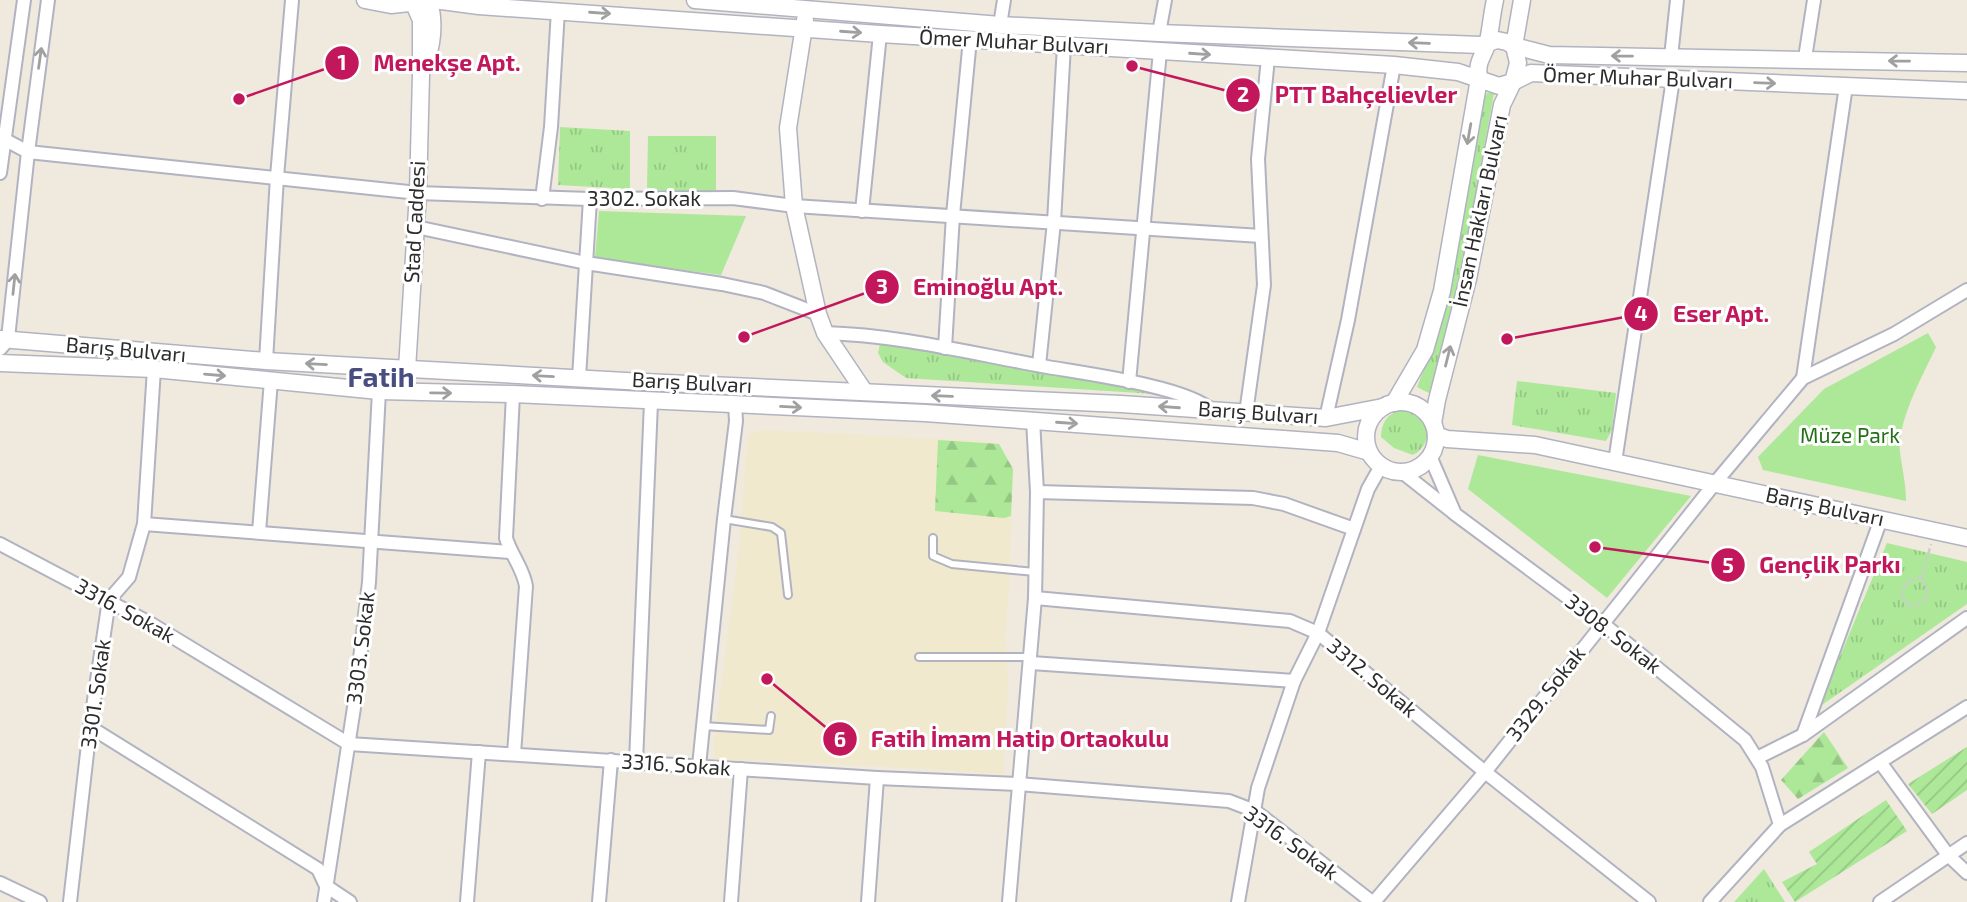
<svg xmlns="http://www.w3.org/2000/svg" width="1967" height="902" font-family="'Exo 2',sans-serif">
<style>
.education{fill:#f1e9cd}
.grass{fill:url(#grass-tufts)}
.forest{fill:url(#forest-firs)}
.park{fill:#ace898}
.garden{fill:url(#garden-furrows)}
.lines{fill:none;stroke-linecap:round;stroke-linejoin:round}
.lane-casing{stroke:#b2b3c1;stroke-width:10}
.street-casing{stroke:#b2b3c1;stroke-width:16}
.secondary-casing{stroke:#b2b3c1;stroke-width:19}
.path{stroke:#ccc;stroke-width:2.5;stroke-dasharray:5 3.5;stroke-linecap:butt}
.lane{stroke:#fff;stroke-width:6}
.street{stroke:#fff;stroke-width:12}
.secondary{stroke:#fff;stroke-width:16}
.oneway{stroke:#a0a0a0}
.labels{text-anchor:middle;stroke-width:6;stroke-linejoin:round;paint-order:stroke}
.street-label{font-size:21px;fill:#2c2c2c;stroke:#fff}
.park-label{font-size:21px;fill:#217016;stroke:#fff}
.district-label{font-size:28px;font-weight:bold;fill:#494e81;stroke:#fff}
.leader{fill:none;stroke:#c2185b;stroke-width:2.5}
.callout-dot{fill:#c2185b;stroke:#fff;stroke-width:2.5}
.mark-label{font-size:21px;text-anchor:middle;font-weight:bold;fill:#fff}
.callout-label{font-size:23px;text-anchor:middle;font-weight:bold;fill:#c2185b;stroke:#fff;stroke-width:6;stroke-linejoin:round;paint-order:stroke}
</style>
<defs>
<pattern id="grass-tufts" width="24" height="20" patternUnits="userSpaceOnUse" patternTransform="scale(1.75)"><rect width="24" height="20" fill="#ace898"/><path d="M3 7l-1-3M5 7V3M7 7l1-3M15 17l-1-3M17 17v-4M19 17l1-3" fill="none" stroke="#94c783"/></pattern>
<pattern id="forest-firs" width="22" height="20" patternUnits="userSpaceOnUse" patternTransform="scale(1.75)"><rect width="22" height="20" fill="#ace898"/><path d="M5 1l3.5 6h-7zM16 11l3.5 6h-7z" fill="#94c783"/></pattern>
<pattern id="garden-furrows" width="10" height="10" patternUnits="userSpaceOnUse" patternTransform="scale(1.75)"><rect width="10" height="10" fill="#ace898"/><path d="M-1 1l2-2M0 10L10 0M9 11l2-2" fill="none" stroke="#94c783"/></pattern>
</defs>
<rect width="100%" height="100%" fill="#efe9de"/>
<polygon class="education" points="760,430 984,441 999,444 1013,469 1009,585 1005,631 1008,686 1003,774 804,762 715,760 714,742 739,548 748,435"/>
<g class="grass">
<polygon points="1487,93 1494,93 1463,264 1437,379 1431,394 1417,387 1440,330 1454,268 1483,101"/>
<polygon points="560,127 630,131 630,189 558,185"/>
<polygon points="648,136 716,136 716,193 647,190"/>
<polygon points="880,344 891,345 1155,392 1154,394 906,378 883,362 878,353"/>
<polygon points="1517,381 1616,393 1612,430 1606,441 1512,425"/>
<path d="M 1401,409 C 1430,408 1437,442 1413,455 L 1394,448 L 1381,437 C 1381,422 1388,414 1401,409 Z"/>
<polygon points="1887,543 1967,562 1967,604 1819,707"/>
<polygon points="1764,869 1785,902 1734,902"/>
</g>
<g class="forest">
<polygon points="938,440 999,444 1013,469 1011,516 1004,518 935,511"/>
<polygon points="1824,732 1848,768 1798,799 1781,780"/>
</g>
<g class="park">
<polygon points="599,211 746,216 721,275 595,258"/>
<path d="M 1928,333 L 1936,347 C 1923,375 1897,421 1900,452 C 1902,469 1906,483 1906,501 L 1763,470 L 1758,457 L 1824,389 Z"/>
<polygon points="1478,455 1691,496 1607,598 1468,489"/>
</g>
<g class="garden">
<polygon points="1967,747 1967,790 1932,814 1908,784"/>
<polygon points="1886,800 1907,831 1795,902 1782,882 1817,864 1809,852"/>
</g>
<g class="lines">
<g class="lane-casing">
<g id="lane">
<polyline points="724,519 772,527 781,533 788,595"/>
<polyline points="933,538 933,556 952,564 1035,572"/>
<polyline points="919,657 1029,657"/>
<polyline points="703,726 769,730 771,716"/>
</g>
</g>
<g class="street-casing">
<g id="street">
<polyline points="1000,25 1004,0"/>
<polyline points="1159,33 1165,0"/>
<polyline points="1671,57 1677,0"/>
<polyline points="1805,58 1814,0"/>
<polyline points="0,137 28,152 418,193 590,199 733,198 794,206 1261,236"/>
<polyline points="0,173 24,0"/>
<polyline points="542,199 551,127 558,10"/>
<polyline points="862,211 880,34"/>
<polyline points="416,227 586,263 722,284 764,293 818,314"/>
<path d="M 825,333 C 898,335 970,353 1042,366 C 1080,373 1186,386 1211,410"/>
<polyline points="945,348 953,215 970,39"/>
<polyline points="0,349 8,340 9,329 28,152 48,0"/>
<polyline points="266,361 277,177 292,0"/>
<polyline points="1039,365 1054,222 1064,45"/>
<polyline points="579,378 590,199"/>
<polyline points="1803,378 1846,86"/>
<polyline points="1129,382 1160,51"/>
<path d="M 513,394 L 506,538 C 511,555 523,568 526,586 L 514,754"/>
<polyline points="1246,413 1264,285 1258,159 1268,58"/>
<polyline points="1326,418 1348,320 1394,65"/>
<polyline points="1430,456 1455,514 1602,623 1745,740 1762,767 1780,825"/>
<polyline points="1615,462 1673,79"/>
<polyline points="1402,472 1454,513"/>
<polyline points="1037,492 1253,498 1284,504 1354,529"/>
<polyline points="144,524 510,552"/>
<polyline points="259,532 271,380"/>
<polyline points="0,544 148,622 349,744 877,778 1018,784 1229,801 1255,811 1372,902"/>
<polyline points="1035,598 1290,621 1318,633 1485,772 1649,902"/>
<polyline points="1031,663 1294,681"/>
<polyline points="90,727 318,869 326,886 350,902"/>
<polyline points="1803,735 1881,519"/>
<polyline points="1757,758 1803,735 1967,618"/>
<polyline points="636,762 651,402"/>
<polyline points="1880,762 1948,855 1967,873"/>
<polyline points="699,766 724,519 736,421 735,404"/>
<polyline points="0,883 40,902"/>
<polyline points="70,902 90,727 109,600 129,577 144,524 154,369"/>
<polyline points="324,902 355,701 369,582 379,391"/>
<polyline points="467,902 479,752"/>
<polyline points="599,902 611,760"/>
<polyline points="731,902 741,769"/>
<polyline points="868,902 877,778"/>
<polyline points="1009,902 1035,598 1037,492 1033,420"/>
<polyline points="1238,902 1258,788 1294,681 1318,633 1368,489 1381,466"/>
<polyline points="1374,902 1485,772 1715,483 1803,378 1894,334 1967,290"/>
<polyline points="1710,902 1780,825 1967,707"/>
<polyline points="1880,902 1967,843"/>
</g>
</g>
<g class="secondary-casing">
<g id="secondary">
<polyline points="365,0 391,5 409,3"/>
<polyline points="434,0 479,6 880,34 1394,65 1458,72 1499,86 1513,82 1531,73 1967,91"/>
<polyline points="695,0 1000,25 1159,33 1481,45 1497,40 1507,42 1514,46 1549,55 1967,63"/>
<polyline points="805,20 788,128 794,206 818,314 825,333 864,391"/>
<path d="M 427,60 C 433,40 435,22 429,2"/>
<polyline points="0,339 266,361 644,382 1121,404 1326,418 1383,407"/>
<polyline points="0,363 154,369 379,391 513,394 925,413 1338,443 1369,452"/>
<polyline points="407,369 418,193 421,75 421,20 414,4"/>
<circle cx="1401" cy="437" r="35"/>
<path d="M 1394,403 L 1425,350 L 1442,291 L 1479,79 C 1476,59 1484,57 1488,41 C 1491,27 1492,13 1495,0"/>
<polyline points="1433,423 1437,400 1468,279 1502,105 1513,82 1518,63 1514,46 1522,0"/>
<polyline points="1436,435 1447,439 1535,445 1967,538"/>
</g>
</g>
<polyline class="path" points="1922,578 1906,582 1902,595 1906,605 1919,605 1925,600 1927,590 1922,578 1931,544"/>
<use href="#lane" class="lane"/>
<use href="#street" class="street"/>
<use href="#secondary" class="secondary"/>
</g>
<defs><path id="oneway-shaft" d="M-6 0H5M1.5-3L5.5 0L1.5 3" fill="none" stroke-width="1.6" stroke-linecap="round" stroke-linejoin="round" transform="scale(1.75)"/></defs>
<g class="oneway">
<use href="#oneway-shaft" transform="translate(600 13) rotate(4)"/>
<use href="#oneway-shaft" transform="translate(851 32) rotate(4)"/>
<use href="#oneway-shaft" transform="translate(1419 43) rotate(-178)"/>
<use href="#oneway-shaft" transform="translate(1200 54) rotate(4)"/>
<use href="#oneway-shaft" transform="translate(1622 56) rotate(-179)"/>
<use href="#oneway-shaft" transform="translate(40 58) rotate(-82)"/>
<use href="#oneway-shaft" transform="translate(1899 61) rotate(-179)"/>
<use href="#oneway-shaft" transform="translate(1765 83) rotate(2)"/>
<use href="#oneway-shaft" transform="translate(1469 134) rotate(100)"/>
<use href="#oneway-shaft" transform="translate(14 284) rotate(-84)"/>
<use href="#oneway-shaft" transform="translate(1448 356) rotate(-76)"/>
<use href="#oneway-shaft" transform="translate(316 364) rotate(-177)"/>
<use href="#oneway-shaft" transform="translate(215 375) rotate(5)"/>
<use href="#oneway-shaft" transform="translate(543 376) rotate(-177)"/>
<use href="#oneway-shaft" transform="translate(441 393) rotate(1)"/>
<use href="#oneway-shaft" transform="translate(942 396) rotate(-178)"/>
<use href="#oneway-shaft" transform="translate(791 407) rotate(3)"/>
<use href="#oneway-shaft" transform="translate(1169 407) rotate(-176)"/>
<use href="#oneway-shaft" transform="translate(1067 423) rotate(4)"/>
</g>
<g class="labels">
<g class="street-label">
<text transform="translate(1014 42) rotate(3)" y="7">Ömer Muhar Bulvarı</text>
<text transform="translate(1638 78) rotate(2)" y="7">Ömer Muhar Bulvarı</text>
<text x="644" y="206">3302. Sokak</text>
<text transform="translate(1480 211) rotate(-78)" y="7">İnsan Hakları Bulvarı</text>
<text transform="translate(415 222) rotate(-87)" y="7">Stad Caddesi</text>
<text transform="translate(126 350) rotate(5)" y="7">Barış Bulvarı</text>
<text transform="translate(692 383) rotate(3)" y="7">Barış Bulvarı</text>
<text transform="translate(1258 413) rotate(4)" y="7">Barış Bulvarı</text>
<text transform="translate(1825 507) rotate(12)" y="7">Barış Bulvarı</text>
<text transform="translate(125 611) rotate(29)" y="7">3316. Sokak</text>
<text transform="translate(1613 634) rotate(38)" y="7">3308. Sokak</text>
<text transform="translate(361 648) rotate(-83)" y="7">3303. Sokak</text>
<text transform="translate(1372 678) rotate(40)" y="7">3312. Sokak</text>
<text transform="translate(96 694) rotate(-82)" y="7">3301. Sokak</text>
<text transform="translate(1546 694) rotate(-52)" y="7">3329. Sokak</text>
<text transform="translate(676 765) rotate(4)" y="7">3316. Sokak</text>
<text transform="translate(1291 843) rotate(36)" y="7">3316. Sokak</text>
</g>
<g class="park-label">
<text x="1850" y="443">Müze Park</text>
</g>
<g class="district-label">
<text x="381" y="387">Fatih</text>
</g>
</g>
<path class="leader" d="M239 99L342 63M1132 66L1243 95M744 337L882 287M1507 339L1641 314M1595 547L1728 565M767 679L840 739"/>
<g class="callout-dot">
<circle cx="239" cy="99" r="7"/>
<circle cx="1132" cy="66" r="7"/>
<circle cx="744" cy="337" r="7"/>
<circle cx="1507" cy="339" r="7"/>
<circle cx="1595" cy="547" r="7"/>
<circle cx="767" cy="679" r="7"/>
<circle cx="342" cy="63" r="18"/>
<circle cx="1243" cy="95" r="18"/>
<circle cx="882" cy="287" r="18"/>
<circle cx="1641" cy="314" r="18"/>
<circle cx="1728" cy="565" r="18"/>
<circle cx="840" cy="739" r="18"/>
</g>
<g class="mark-label">
<text x="342" y="70">1</text>
<text x="1243" y="102">2</text>
<text x="882" y="294">3</text>
<text x="1641" y="321">4</text>
<text x="1728" y="573">5</text>
<text x="840" y="747">6</text>
</g>
<g class="callout-label">
<text x="447" y="71">Menekşe Apt.</text>
<text x="1366" y="103">PTT Bahçelievler</text>
<text x="988" y="295">Eminoğlu Apt.</text>
<text x="1721" y="322">Eser Apt.</text>
<text x="1830" y="573">Gençlik Parkı</text>
<text x="1020" y="747">Fatih İmam Hatip Ortaokulu</text>
</g>
</svg>
